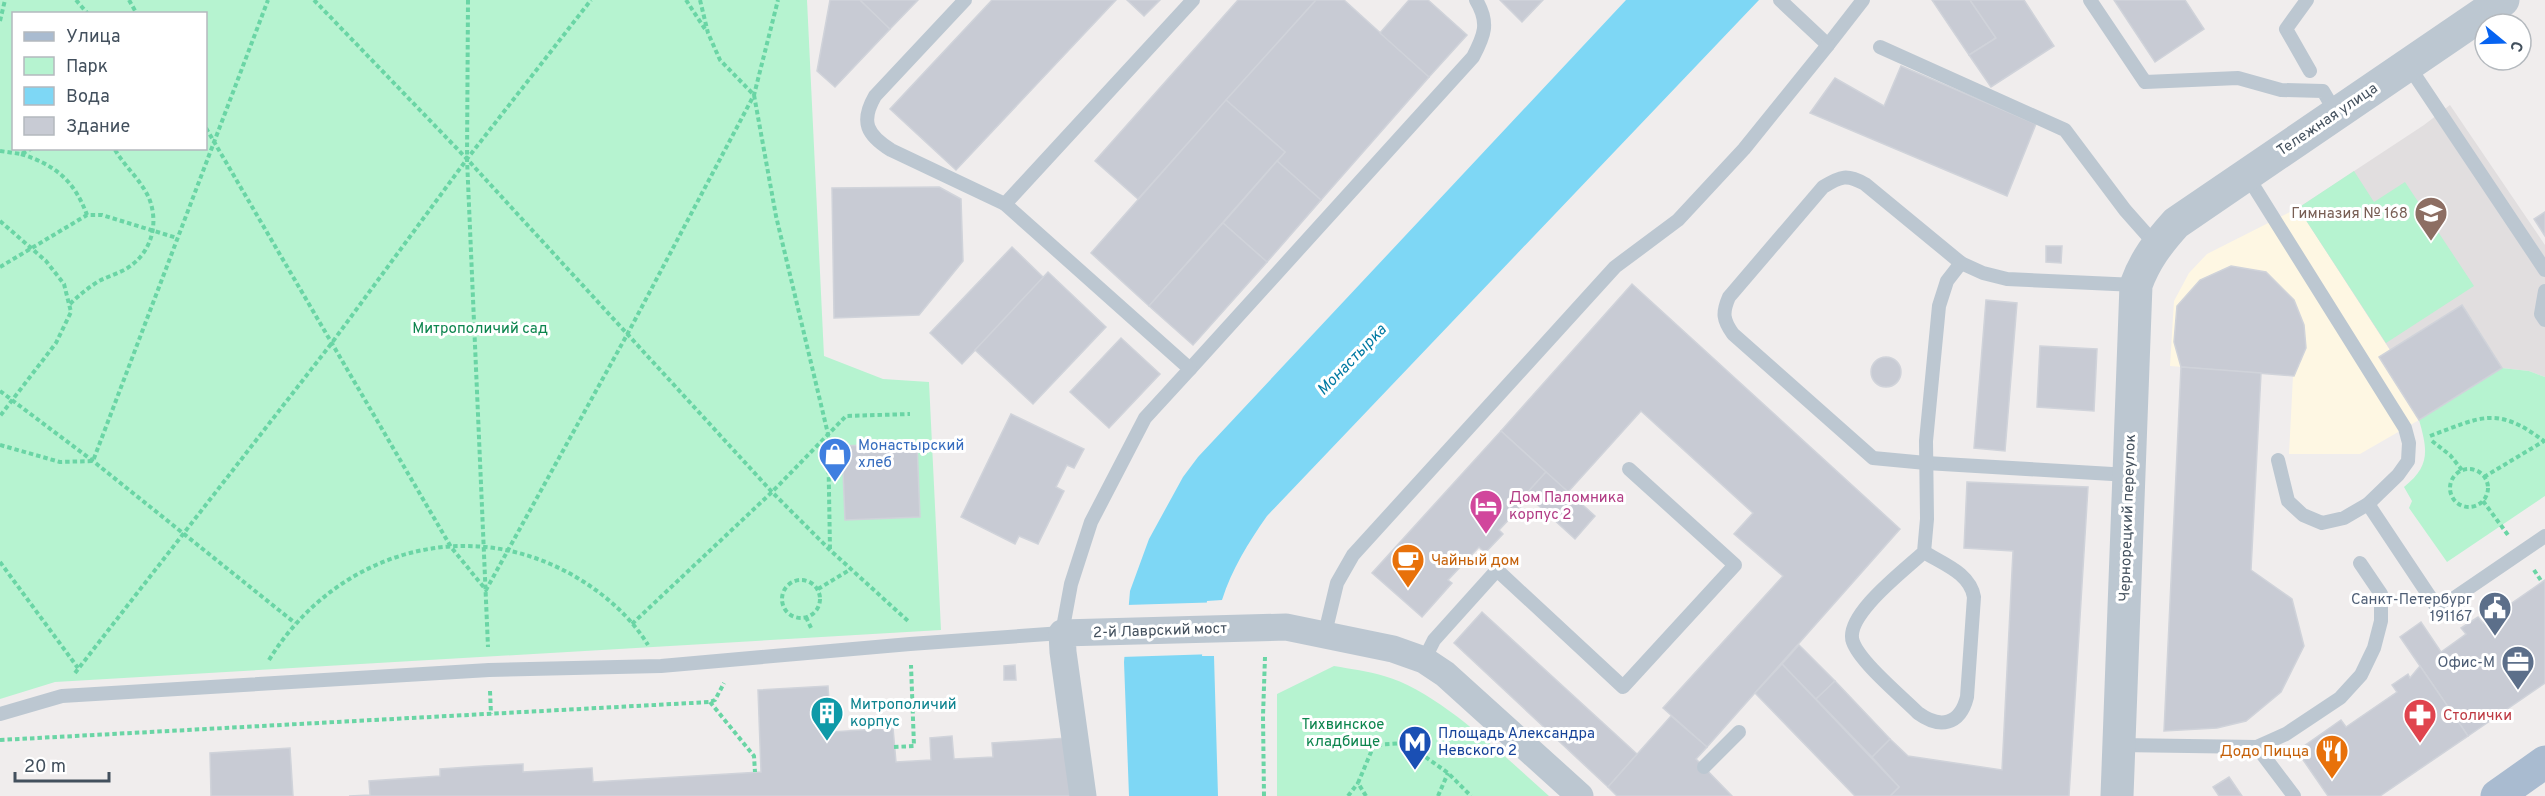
<svg xmlns="http://www.w3.org/2000/svg" width="2545" height="796" font-family="Overpass,sans-serif">
<style>
.commercial{fill:#fef7e3}
.education{fill:#e1dedf}
.green{fill:#b6f3d0;fill-rule:evenodd}
.water{fill:#7ed7f5}
.pier{fill:#f0eded}
.building{fill:#c8cbd4;stroke:#d0d3da;stroke-width:1.5}
.lines{fill:none;stroke-linecap:round;stroke-linejoin:round}
.path{stroke:#6ad5a5;stroke-width:4;stroke-dasharray:4.5 3;stroke-linecap:butt}
.service{stroke:#bcc7d1;stroke-width:14}
.minor{stroke:#bcc7d1;stroke-width:27}
.tertiary{stroke:#bcc7d1;stroke-width:33}
.primary{stroke:#a9bbd0;stroke-width:33}
.labels{text-anchor:middle;stroke-width:6;stroke-linejoin:round;paint-order:stroke}
.street-label{font-size:15px;fill:#43505d;stroke:#fff}
.education-label{font-size:15px;fill:#785e54;stroke:#fff;text-anchor:end}
.park-label{font-size:15px;fill:#0d854e;stroke:#fff}
.shop-label{font-size:15px;fill:#366cbe;stroke:#fff;text-anchor:start}
.hotel-label{font-size:15px;fill:#b23c85;stroke:#fff;text-anchor:start}
.food-label{font-size:15px;fill:#c56008;stroke:#fff;text-anchor:start}
.service-label{font-size:15px;fill:#4e5e75;stroke:#fff;text-anchor:end}
.culture-label{font-size:15px;fill:#0d838f;stroke:#fff;text-anchor:start}
.health-label{font-size:15px;fill:#be3a42;stroke:#fff;text-anchor:start}
.transit-label{font-size:15px;fill:#164399;stroke:#fff;text-anchor:start}
.water-label{font-size:16px;font-style:italic;fill:#027aa3;stroke:#fff}
</style>
<rect width="100%" height="100%" fill="#f0eded"/>
<polygon class="commercial" points="2298,208 2390,350 2379,357 2419,420 2360,454 2289,454 2293,376 2170,366 2174,301 2189,273 2207,254"/>
<polygon class="education" points="2450,105 2545,245 2545,377 2529,371 2502,368 2462,305 2390,350 2298,208 2424,125"/>
<g class="green">
<path d="M 0,0 L 807,0 L 824,356 L 883,379 L 929,382 L 941,630 L 55,682 L 0,699 ZM 14,14 L 206,14 L 206,148 L 14,148 Z"/>
<polygon points="2354,171 2374,202 2405,182 2474,286 2386,343 2298,208"/>
<path d="M 2502,368 L 2529,371 L 2545,377 L 2545,496 L 2447,562 L 2409,508 L 2412,501 L 2404,487 C 2430,466 2428,451 2419,420 Z"/>
<path d="M 1334,666 C 1351,669 1368,671 1384,676 C 1439,691 1507,759 1549,796 L 1277,796 L 1277,694 Z"/>
</g>
<path class="water" d="M 1626,0 L 1759,0 L 1267,516 C 1248,543 1232,569 1222,600 L 1207,601 L 1202,656 L 1214,656 L 1218,796 L 1129,796 L 1124,662 L 1130,591 L 1149,539 L 1183,477 L 1198,457 Z"/>
<polygon class="pier" points="1225,602 1209,603 1206,654 1215,654 1121,657 1126,605"/>
<g class="building">
<polygon points="830,0 860,0 890,29 835,87 817,71"/>
<polygon points="860,0 918,0 890,29"/>
<polygon points="992,0 1116,0 956,170 890,109"/>
<polygon points="1127,0 1160,0 1144,16"/>
<polygon points="1238,0 1316,0 1138,199 1095,161"/>
<polygon points="1316,0 1344,0 1429,77 1321,200 1277,161 1285,152 1226,100"/>
<polygon points="1409,0 1428,0 1467,35 1429,77 1380,33"/>
<polygon points="1500,0 1543,0 1522,22"/>
<polygon points="1932,0 1970,0 1996,38 1969,55"/>
<polygon points="1970,0 2024,0 2054,46 1991,87 1969,55 1996,38"/>
<polygon points="2114,0 2185,0 2204,29 2155,62"/>
<polygon points="1901,66 2036,124 2007,196 1810,113 1835,78 1884,106"/>
<polygon points="1226,100 1285,152 1149,306 1091,253"/>
<polygon points="1277,161 1321,200 1267,262 1223,223"/>
<polygon points="939,187 961,199 963,261 919,315 834,318 832,188"/>
<polygon points="2545,212 2545,236 2534,219"/>
<polygon points="1223,223 1267,262 1193,345 1149,306"/>
<polygon points="2046,246 2062,246 2061,263 2046,262"/>
<polygon points="1012,247 1044,278 962,364 930,333"/>
<polygon points="2231,266 2266,272 2294,300 2304,325 2306,348 2294,376 2181,367 2174,342 2177,306 2200,280"/>
<polygon points="1048,272 1106,327 1033,404 975,350"/>
<polygon points="1632,284 1900,529 1707,747 1663,708 1783,576 1734,534 1753,513 1641,411 1568,492 1501,431"/>
<polygon points="1986,300 2017,303 2005,451 1974,448"/>
<polygon points="2462,305 2502,368 2419,420 2379,357"/>
<polygon points="1121,338 1160,374 1109,428 1070,392"/>
<polygon points="2040,346 2097,349 2094,411 2037,407"/>
<circle cx="1886" cy="372" r="15"/>
<polygon points="2181,367 2261,373 2251,570 2292,599 2304,646 2281,692 2246,721 2217,728 2164,731"/>
<polygon points="1011,414 1084,449 1074,468 1067,465 1056,487 1064,491 1038,544 1019,536 1015,544 961,517"/>
<polygon points="1501,431 1546,472 1526,494 1529,498 1499,530 1503,534 1485,553 1479,547 1448,580 1452,583 1422,617 1372,573"/>
<polygon points="917,443 920,517 845,520 842,446"/>
<polygon points="1546,472 1595,516 1575,539 1526,494"/>
<polygon points="1967,482 2088,487 2069,796 1890,796 1899,787 1872,757 1890,739 1908,756 2002,770 2013,551 1964,548"/>
<polygon points="2545,580 2545,683 2468,736 2400,637 2421,622 2441,652 2466,634 2461,628 2478,617 2483,623"/>
<polygon points="1482,612 1637,754 1608,787 1454,643"/>
<polygon points="1799,645 1835,681 1816,699 1782,664"/>
<polygon points="1782,664 1899,787 1890,796 1855,796 1755,693"/>
<polygon points="1015,665 1016,680 1004,680 1004,666"/>
<polygon points="2420,666 2468,736 2380,796 2328,796 2297,751 2341,720 2346,727 2397,692 2392,685 2408,674 2410,678"/>
<polygon points="1835,681 1890,739 1872,757 1816,699"/>
<polygon points="828,686 831,732 893,728 896,762 931,760 930,738 952,736 954,759 993,757 992,743 1067,738 1071,796 349,796 370,795 369,781 440,776 440,769 484,766 523,764 523,772 592,768 593,782 761,772 758,690"/>
<polygon points="1671,716 1707,747 1696,759 1732,796 1617,796 1608,787"/>
<polygon points="290,748 293,796 211,796 210,753"/>
<polygon points="2229,777 2242,796 2219,796 2213,787"/>
</g>
<g class="lines">
<g class="path">
<polyline points="76,0 88,14"/>
<polyline points="129,0 137,14"/>
<polyline points="314,0 467,159 772,492 830,550 908,621"/>
<polyline points="468,0 467,159 488,647"/>
<polyline points="686,0 705,29"/>
<polyline points="700,0 708,33 720,60 754,95 776,216 828,434 830,550"/>
<polyline points="0,21 5,0"/>
<polyline points="206,128 451,547 486,590 628,333 754,95 778,0"/>
<polyline points="0,151 21,154 33,148"/>
<path d="M 21,154 C 55,165 74,180 87,215"/>
<polyline points="0,221 46,261 64,284 71,312 56,343 0,416"/>
<polyline points="0,267 87,215 102,215 177,238"/>
<path d="M 70,304 C 79,295 88,288 99,281 C 107,277 116,274 124,270 C 150,256 160,226 149,198 C 141,180 124,166 114,148"/>
<polyline points="0,391 93,461 295,623"/>
<path d="M 2430,436 C 2481,417 2497,405 2545,442"/>
<polyline points="2432,441 2450,455 2462,470"/>
<polyline points="0,445 60,462 93,461 268,0"/>
<circle cx="2469" cy="488" r="19"/>
<polyline points="2484,477 2544,441"/>
<polyline points="2483,501 2508,535"/>
<polyline points="0,562 78,668"/>
<polyline points="2534,570 2542,582"/>
<circle cx="801" cy="599" r="19"/>
<polyline points="818,589 851,569"/>
<polyline points="806,617 812,630"/>
<polyline points="632,624 772,492 846,416 910,414"/>
<path d="M 269,660 C 336,551 472,510 584,582 C 609,598 632,619 648,645"/>
<polyline points="75,673 331,344 467,159 591,0"/>
<polyline points="490,691 491,714"/>
<polyline points="710,702 754,756 755,772"/>
<polyline points="0,740 710,702 715,700 724,683"/>
<polyline points="894,747 914,746 911,665"/>
<polyline points="1264,796 1263,716 1265,657"/>
<polyline points="1348,796 1358,783"/>
<polyline points="1366,796 1358,783 1374,745 1406,743 1448,773 1471,796"/>
<polyline points="1438,796 1448,773"/>
</g>
<g class="service">
<path d="M 965,0 L 875,96 C 860,122 867,135 891,150 L 1005,204"/>
<polyline points="1780,0 1828,45 1863,0"/>
<polyline points="2090,0 2145,82 2238,78 2281,90 2323,91 2336,113"/>
<polyline points="2307,0 2286,29 2310,71"/>
<polyline points="1880,47 2065,130 2125,210 2156,245"/>
<polyline points="2408,65 2545,270"/>
<polyline points="2246,174 2405,428 2409,443 2408,461 2398,475 2368,504 2344,518 2322,523 2303,515 2288,501 2278,460"/>
<polyline points="2545,291 2541,314 2545,320"/>
<path d="M 1190,369 L 1473,57 C 1484,36 1490,23 1476,0"/>
<path d="M 2129,475 L 1926,463 L 1873,458 L 1733,334 C 1723,320 1722,313 1729,297 L 1823,187 C 1841,176 1847,174 1865,184 L 1961,263 L 1983,273 L 2007,279 L 2136,285"/>
<polyline points="2368,504 2438,609 2545,536"/>
<path d="M 1924,552 C 1943,564 1970,573 1974,597 L 1967,697 C 1960,725 1940,729 1918,713 C 1901,696 1860,662 1853,642 C 1843,616 1906,569 1924,552 L 1927,519 L 1926,441 L 1939,306 L 1947,281 L 1961,263"/>
<polyline points="1325,633 1337,583 1353,555 1615,267 1678,220 1744,149 1828,45"/>
<polyline points="1424,660 1434,640 1497,570 1623,687 1735,565 1629,469"/>
<polyline points="0,714 62,696 489,670 661,666 910,644 1062,633 1071,584 1091,522 1145,418 1190,369 1005,204 1193,0"/>
<polyline points="2119,745 2257,747 2286,734 2340,698 2361,675 2374,648 2381,621 2381,594 2360,563"/>
<polyline points="2257,747 2294,796"/>
<polyline points="1704,767 1739,732"/>
</g>
<polyline class="minor" points="1083,796 1063,652 1062,633 1286,627 1393,649 1424,660 1445,674 1580,796"/>
<path class="tertiary" d="M 2117,796 L 2136,285 C 2145,260 2158,243 2176,223 L 2503,0"/>
<polyline class="primary" points="2497,796 2545,762"/>
</g>
<defs>
<g id="school-pin" transform="scale(1.725)"><path d="M0 17L-7.5 6A9.5 9.5 0 1 1 7.5 6Z" fill="#8d6e63" stroke="#fff"/><path d="M0-5L7-2L0 1L-7-2ZM-4 1L0 2.5L4 1V4Q0 6-4 4Z" fill="#fff"/></g>
<g id="shop-pin" transform="scale(1.725)"><path d="M0 17L-7.5 6A9.5 9.5 0 1 1 7.5 6Z" fill="#3f7fe0" stroke="#fff"/><path d="M-5-2.5h2.3a2.7 3.5 0 0 1 5.4 0H5L5.5 6h-11ZM-1.5-2.5h3a1.5 2.3 0 0 0-3 0Z" fill="#fff"/></g>
<g id="hotel-pin" transform="scale(1.725)"><path d="M0 17L-7.5 6A9.5 9.5 0 1 1 7.5 6Z" fill="#d1479c" stroke="#fff"/><path d="M-6-4.5h1.5V1H6V5H4.5V3h-9V5H-6ZM-4 0a1.8 1.8 0 1 1 3.6 0ZM.5 0V-2.5h3Q6-2.5 6 0Z" fill="#fff"/></g>
<g id="cafe-pin" transform="scale(1.725)"><path d="M0 17L-7.5 6A9.5 9.5 0 1 1 7.5 6Z" fill="#e8710a" stroke="#fff"/><path d="M-5.5-4.5H6V0H3Q3 3.5 0 3.5H-2.5Q-5.5 3.5-5.5 0ZM3-3.2v2h1.7v-2ZM-6 4.5H4V6H-6Z" fill="#fff"/></g>
<g id="civic-pin" transform="scale(1.725)"><path d="M0 17L-7.5 6A9.5 9.5 0 1 1 7.5 6Z" fill="#5c6f8a" stroke="#fff"/><path d="M-.6-6.5H3V-4.5H.6V-3L4-1V1h2V6H-6V1h2V-1L-.6-3ZM-1.2 2.5V6h2.4V2.5Z" fill="#fff"/></g>
<g id="office-pin" transform="scale(1.725)"><path d="M0 17L-7.5 6A9.5 9.5 0 1 1 7.5 6Z" fill="#5c6f8a" stroke="#fff"/><path d="M-6-3h4V-5.5h4V-3h4V5H-6ZM-1-4.5V-3h2v-1.5ZM-6 0V1H6V0Z" fill="#fff"/></g>
<g id="building-pin" transform="scale(1.725)"><path d="M0 17L-7.5 6A9.5 9.5 0 1 1 7.5 6Z" fill="#0f9aa8" stroke="#fff"/><path d="M-4-6H4V6H1V3H-1V6H-4ZM-2.5-4.3h1.7v1.8h-1.7ZM.8-4.3h1.7v1.8H.8ZM-2.5-1h1.7V.8h-1.7ZM.8-1h1.7V.8H.8Z" fill="#fff"/></g>
<g id="pharmacy-pin" transform="scale(1.725)"><path d="M0 17L-7.5 6A9.5 9.5 0 1 1 7.5 6Z" fill="#e0444e" stroke="#fff"/><path d="M-2-6h4v4h4v4h-4v4h-4v-4h-4v-4h4Z" fill="#fff"/></g>
<g id="metro-pin" transform="scale(1.725)"><path d="M0 17L-7.5 6A9.5 9.5 0 1 1 7.5 6Z" fill="#1a4fb4" stroke="#fff"/><path d="M-5.5 5V-5H-3L0 0L3-5H5.5V5H3V-.5L0 4L-3-.5V5Z" fill="#fff"/></g>
<g id="restaurant-pin" transform="scale(1.725)"><path d="M0 17L-7.5 6A9.5 9.5 0 1 1 7.5 6Z" fill="#e8710a" stroke="#fff"/><path d="M-5-6h1v4h1v-4h1v4h1v-4h1v5L-1.5 .5V6h-2V.5L-5-1ZM5-6V6H3V1.5H1.5Q1.5-4 5-6Z" fill="#fff"/></g>
</defs>
<g fill-rule="evenodd">
<use href="#school-pin" x="2431" y="213"/>
<use href="#shop-pin" x="835" y="454"/>
<use href="#hotel-pin" x="1486" y="506"/>
<use href="#cafe-pin" x="1408" y="560"/>
<use href="#civic-pin" x="2495" y="608"/>
<use href="#office-pin" x="2518" y="662"/>
<use href="#building-pin" x="827" y="713"/>
<use href="#pharmacy-pin" x="2420" y="715"/>
<use href="#metro-pin" x="1415" y="742"/>
<use href="#restaurant-pin" x="2332" y="751"/>
</g>
<g class="labels">
<g class="street-label">
<text transform="translate(2327 119) rotate(-34)" y="5">Тележная улица</text>
<text transform="translate(2127 518) rotate(-88)" y="5">Чернорецкий переулок</text>
<text transform="translate(1160 630) rotate(-2)" y="5">2-й Лаврский мост</text>
</g>
<g class="education-label">
<text x="2408" y="218">Гимназия № 168</text>
</g>
<g class="park-label">
<text x="480" y="333">Митрополичий сад</text>
<text x="1343" y="729">Тихвинское<tspan x="1343" dy="17">кладбище</tspan></text>
</g>
<g class="shop-label">
<text x="858" y="450">Монастырский<tspan x="858" dy="17">хлеб</tspan></text>
</g>
<g class="hotel-label">
<text x="1509" y="502">Дом Паломника<tspan x="1509" dy="17">корпус 2</tspan></text>
</g>
<g class="food-label">
<text x="1431" y="565">Чайный дом</text>
<text x="2309" y="756" text-anchor="end">Додо Пицца</text>
</g>
<g class="service-label">
<text x="2472" y="604">Санкт-Петербург<tspan x="2472" dy="17">191167</tspan></text>
<text x="2495" y="667">Офис-М</text>
</g>
<g class="culture-label">
<text x="850" y="709">Митрополичий<tspan x="850" dy="17">корпус</tspan></text>
</g>
<g class="health-label">
<text x="2443" y="720">Столички</text>
</g>
<g class="transit-label">
<text x="1438" y="738">Площадь Александра<tspan x="1438" dy="17">Невского 2</tspan></text>
</g>
<g class="water-label">
<text transform="translate(1351 359) rotate(-46)" y="6">Монастырка</text>
</g>
</g>
<rect x="12" y="12" width="195" height="138" fill="#ffffff" stroke="#b4b9be" stroke-width="1.5"/>
<rect x="24" y="32" width="30" height="9" fill="#a9bbd0" stroke="#b4b9be" stroke-width="1.5"/>
<text x="66" y="42" font-size="18" fill="#43505d">Улица</text>
<rect x="24" y="57" width="30" height="18" fill="#b6f3d0" stroke="#b4b9be" stroke-width="1.5"/>
<text x="66" y="72" font-size="18" fill="#43505d">Парк</text>
<rect x="24" y="87" width="30" height="18" fill="#7ed7f5" stroke="#b4b9be" stroke-width="1.5"/>
<text x="66" y="102" font-size="18" fill="#43505d">Вода</text>
<rect x="24" y="117" width="30" height="18" fill="#c8cbd4" stroke="#b4b9be" stroke-width="1.5"/>
<text x="66" y="132" font-size="18" fill="#43505d">Здание</text>
<g transform="translate(2503 42) rotate(109)"><circle r="28" fill="#ffffff" stroke="#b4b9be" stroke-width="1.5"/>
<path d="M0-4.5L10 22L0 15L-10 22Z" fill="#0663f1"/>
<text y="-9" font-size="16" font-weight="bold" text-anchor="middle" fill="#43505d">С</text>
</g>
<path d="M15 772v9h94v-9" fill="none" stroke="#43505d" stroke-width="3"/>
<text x="24" y="772" font-size="18" fill="#43505d" stroke="#ffffff" stroke-width="4.5" paint-order="stroke">20 m</text>
</svg>
